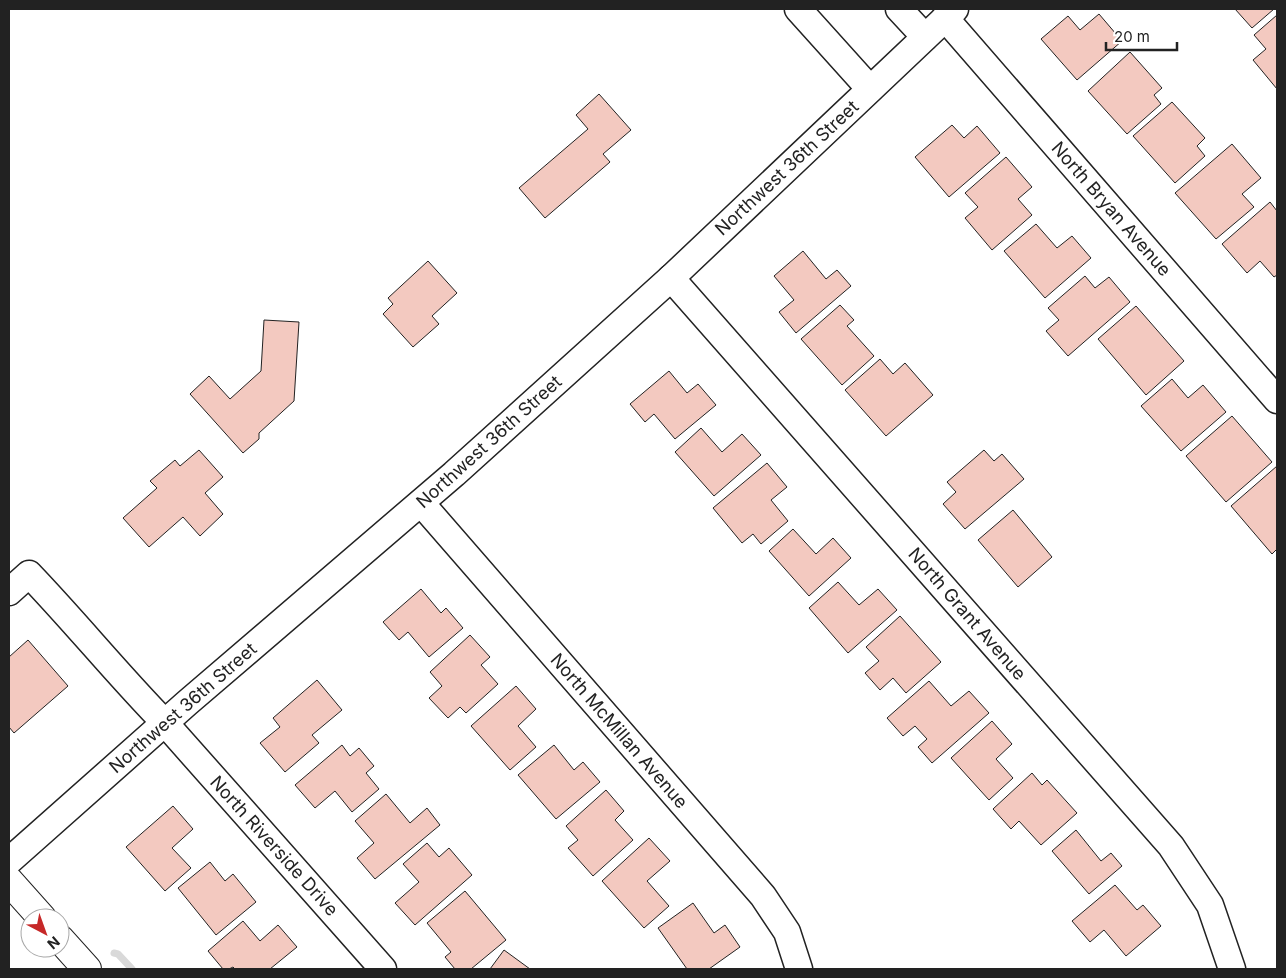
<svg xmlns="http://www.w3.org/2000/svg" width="1286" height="978" font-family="Inter,sans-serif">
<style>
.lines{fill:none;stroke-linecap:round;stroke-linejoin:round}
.stream{stroke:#d9d9d9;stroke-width:7}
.building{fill:#f3c9c0;stroke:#222}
.minor-casing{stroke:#222;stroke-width:29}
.major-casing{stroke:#222;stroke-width:30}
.minor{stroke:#fff;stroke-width:26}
.major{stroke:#fff;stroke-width:28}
.labels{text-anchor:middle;stroke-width:4;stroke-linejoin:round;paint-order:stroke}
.street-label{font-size:18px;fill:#222;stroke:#fff}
</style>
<rect width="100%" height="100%" fill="#fff"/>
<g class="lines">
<polyline class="stream" points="114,953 118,954 132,969"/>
</g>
<g class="building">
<polygon points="1235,9 1274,9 1252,28"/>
<polygon points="1099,14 1122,41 1077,80 1041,39 1068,16 1080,30"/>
<polygon points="1277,15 1277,89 1253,60 1266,49 1254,35"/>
<polygon points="1130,52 1162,88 1154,95 1161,104 1127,134 1088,91"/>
<polygon points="599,94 631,130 603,154 610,162 545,218 519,188 588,129 576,115"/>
<polygon points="1172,102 1205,138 1197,146 1205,156 1175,183 1133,136"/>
<polygon points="952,125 964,138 977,126 1000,153 949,197 915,157"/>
<polygon points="1232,144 1261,178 1242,194 1254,207 1216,239 1175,193"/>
<polygon points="1006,157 1032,187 1018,199 1032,215 992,250 965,218 978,207 965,193"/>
<polygon points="1270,202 1277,211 1277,275 1274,277 1260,261 1247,273 1222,244"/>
<polygon points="1036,224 1057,248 1072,236 1091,258 1045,298 1004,251"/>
<polygon points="803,251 826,279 837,270 851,286 796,333 779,312 794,300 774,276"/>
<polygon points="428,261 457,293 432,316 439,324 413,347 383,314 393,304 388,298"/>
<polygon points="1085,276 1095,288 1109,277 1130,302 1068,356 1046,331 1059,320 1048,308"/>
<polygon points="840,305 854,320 847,326 874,356 842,385 801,339"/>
<polygon points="1136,306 1184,361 1146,395 1098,339"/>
<polygon points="264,320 299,322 294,401 259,433 259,439 243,453 190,394 209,376 230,399 261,371"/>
<polygon points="880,359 893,374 905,363 933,395 886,436 845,390"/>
<polygon points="669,371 687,393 698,384 716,405 675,439 654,414 645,422 630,404"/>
<polygon points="1172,379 1188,398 1203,385 1226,412 1181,451 1141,406"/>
<polygon points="1232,416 1272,462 1226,502 1186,456"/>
<polygon points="701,428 722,452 742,434 761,455 714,496 675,452"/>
<polygon points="199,450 223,477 205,493 223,514 200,536 183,517 149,547 123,518 157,488 150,481 175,460 180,466"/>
<polygon points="984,450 994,461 1002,454 1024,479 965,529 943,504 956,492 947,482"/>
<polygon points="767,463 787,487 771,500 788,521 761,544 753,534 742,543 713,508"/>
<polygon points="1277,466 1277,549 1272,554 1231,506"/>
<polygon points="1013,510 1052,557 1018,587 978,540"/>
<polygon points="793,529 816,554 833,538 851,558 809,596 769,551"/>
<polygon points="838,582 859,605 878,589 897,610 848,653 809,608"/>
<polygon points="421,589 441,613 446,608 463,628 429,657 408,632 399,640 383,622"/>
<polygon points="900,616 941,662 906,693 893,678 880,690 865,673 879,661 866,647"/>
<polygon points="470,635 490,657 481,665 498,684 466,713 460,707 448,718 429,698 442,686 430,672"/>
<polygon points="28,640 68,686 14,733 9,727 9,657"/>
<polygon points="317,680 342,710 312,735 319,743 285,772 260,743 280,727 273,718"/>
<polygon points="929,681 951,706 969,691 989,713 932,763 918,747 927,739 915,726 903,736 887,718"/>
<polygon points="516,686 536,709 518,726 536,747 510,770 471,726"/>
<polygon points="992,721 1012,744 996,759 1013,778 989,800 951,758"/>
<polygon points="342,745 350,756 359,748 374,766 366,773 379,789 352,812 335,791 315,808 295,785"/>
<polygon points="554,745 574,770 583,762 600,782 556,819 518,775"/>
<polygon points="1032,773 1042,785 1047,780 1077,813 1041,845 1019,821 1011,829 993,809"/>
<polygon points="606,790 624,811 615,820 633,840 593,876 568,848 578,840 566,826"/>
<polygon points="386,794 410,823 427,808 440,825 375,879 357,858 374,843 355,821"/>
<polygon points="173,806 193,829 172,848 191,868 165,891 126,847"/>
<polygon points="1076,830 1101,861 1111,853 1122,866 1089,894 1052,851"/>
<polygon points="649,838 670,861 647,881 669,906 644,928 602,881"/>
<polygon points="427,843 439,857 449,848 472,875 415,925 395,903 419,882 403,864"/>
<polygon points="210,862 225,881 233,874 256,902 216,935 178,888"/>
<polygon points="1115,885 1137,910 1143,905 1161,926 1126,956 1104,930 1090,942 1072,921"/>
<polygon points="465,891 506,940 471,969 455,969 445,957 451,952 427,923"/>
<polygon points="693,903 714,933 725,925 740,947 709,969 687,969 658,928"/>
<polygon points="243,921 260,941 278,925 297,947 270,969 235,969 233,967 229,969 223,969 208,951"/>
<polygon points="504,950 530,969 490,969"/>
</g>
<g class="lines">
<g class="minor-casing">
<g id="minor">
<polyline points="798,9 870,89"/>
<polyline points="899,9 925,37"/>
<polyline points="945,18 1277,400"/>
<polyline points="671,278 1171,846 1210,905 1232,969"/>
<polyline points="421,503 763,896 787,932 799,969"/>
<path d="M 9,592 L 29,574 C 76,623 118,675 165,723 L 383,969"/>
<polyline points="9,861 187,703 454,474 671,278 955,9"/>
</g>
</g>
<g class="major-casing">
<g id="major">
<polyline points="9,881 42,918"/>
<polyline points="60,939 87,969"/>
</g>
</g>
<use href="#minor" class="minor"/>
<use href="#major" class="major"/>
</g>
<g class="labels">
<g class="street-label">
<text transform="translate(787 168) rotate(-43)" y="6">Northwest 36th Street</text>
<text transform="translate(1111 209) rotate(49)" y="6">North Bryan Avenue</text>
<text transform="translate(489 442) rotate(-42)" y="6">Northwest 36th Street</text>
<text transform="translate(967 614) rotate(49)" y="6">North Grant Avenue</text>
<text transform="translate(183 708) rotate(-41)" y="6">Northwest 36th Street</text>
<text transform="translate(619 731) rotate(49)" y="6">North McMillan Avenue</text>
<text transform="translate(274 846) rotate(48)" y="6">North Riverside Drive</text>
</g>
</g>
<rect width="1286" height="978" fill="none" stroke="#222222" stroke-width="20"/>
<g transform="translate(45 933) rotate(139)"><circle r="24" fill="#ffffff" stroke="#a7a7a7"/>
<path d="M0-4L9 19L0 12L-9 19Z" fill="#c62828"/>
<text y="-8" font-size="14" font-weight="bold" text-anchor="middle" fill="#222222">N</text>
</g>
<path d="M1106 42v8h71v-8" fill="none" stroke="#222222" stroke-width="2.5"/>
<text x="1114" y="42" font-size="15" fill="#222222" stroke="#ffffff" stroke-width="4" paint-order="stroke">20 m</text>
</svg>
